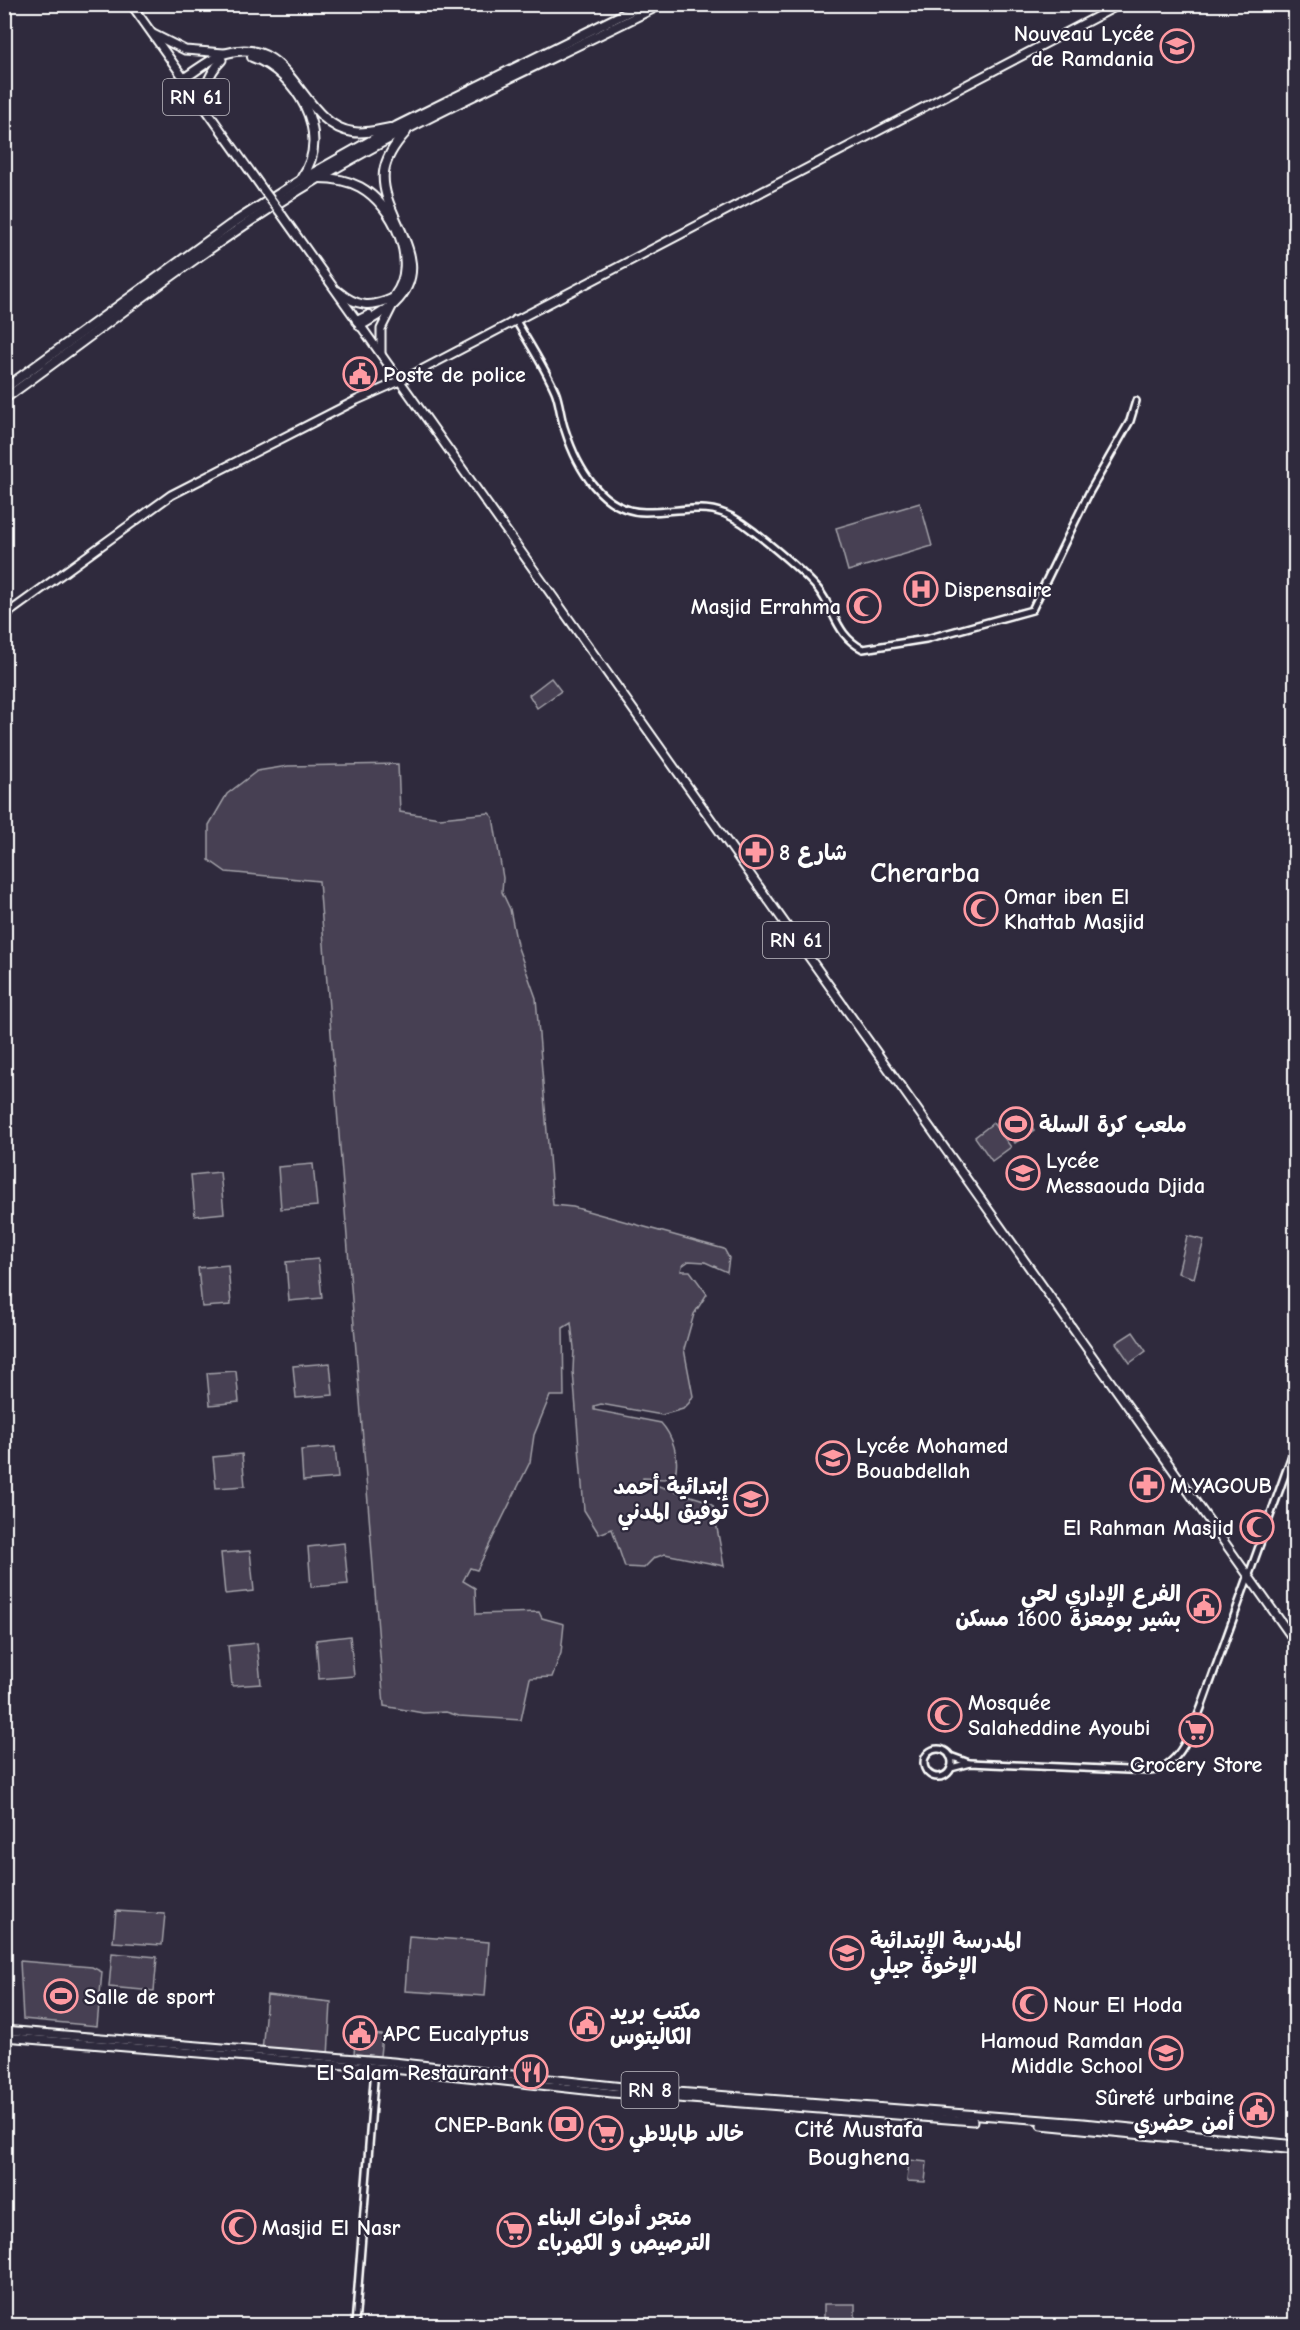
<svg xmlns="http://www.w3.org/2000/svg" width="1300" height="2330" font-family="'Comic Neue','Playpen Sans Arabic',sans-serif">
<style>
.green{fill:#464152;stroke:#a2a0a8;stroke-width:1.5}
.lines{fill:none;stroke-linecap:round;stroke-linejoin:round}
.minor-casing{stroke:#fff;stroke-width:10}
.major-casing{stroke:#fff;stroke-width:11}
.highway-casing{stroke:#fff;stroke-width:12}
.minor{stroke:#2f2a3d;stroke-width:5}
.major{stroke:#2f2a3d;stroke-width:7}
.highway{stroke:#2f2a3d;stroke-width:8}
.major-bridge-casing{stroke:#fff;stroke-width:11;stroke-linecap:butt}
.major-bridge{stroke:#2f2a3d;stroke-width:7}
.labels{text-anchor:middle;stroke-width:4.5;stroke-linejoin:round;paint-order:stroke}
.shield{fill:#2f2a3d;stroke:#c1bfc5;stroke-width:1.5}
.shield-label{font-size:21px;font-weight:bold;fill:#fff}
.poi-label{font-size:22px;font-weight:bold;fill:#fff;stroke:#2f2a3d;text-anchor:start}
.neighbourhood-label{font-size:24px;font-weight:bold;fill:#fff;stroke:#2f2a3d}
.district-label{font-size:28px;font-weight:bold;fill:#fff;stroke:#2f2a3d}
</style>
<rect width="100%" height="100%" fill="#2f2a3d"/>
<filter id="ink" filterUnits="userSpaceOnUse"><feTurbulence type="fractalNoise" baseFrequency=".0167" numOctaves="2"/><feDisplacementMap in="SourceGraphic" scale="12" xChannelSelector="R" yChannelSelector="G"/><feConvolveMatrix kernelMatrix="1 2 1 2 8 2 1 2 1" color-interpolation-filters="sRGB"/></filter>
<g filter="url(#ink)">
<g class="green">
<polygon points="920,503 932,546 848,571 836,528"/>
<polygon points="551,678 561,691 537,708 529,695"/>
<path d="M 398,764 L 400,812 L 440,818 L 489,813 L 493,817 L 503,878 L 502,892 L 510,909 L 517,945 L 536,998 L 553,1205 L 573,1207 L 724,1249 L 729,1258 L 727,1272 L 705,1262 L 689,1261 L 682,1266 L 681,1271 L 690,1271 L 707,1294 L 694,1314 L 684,1349 L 693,1396 L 689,1403 L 683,1409 L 662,1415 L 601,1404 L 594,1406 L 594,1410 L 661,1423 C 672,1435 680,1457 675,1474 L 665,1479 L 643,1478 L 642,1481 L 704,1500 L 713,1506 L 724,1566 L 665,1554 L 654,1558 L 644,1568 L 625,1567 L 612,1529 L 599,1534 L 584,1510 L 573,1371 L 574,1348 L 571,1323 L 563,1328 L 564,1396 L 550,1396 L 534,1435 L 530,1462 L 477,1570 L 470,1568 L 463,1581 L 475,1588 L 476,1614 L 539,1612 L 542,1618 L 564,1624 L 561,1653 L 552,1677 L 530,1678 L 521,1720 L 459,1716 L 446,1712 L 423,1713 L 384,1706 L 319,881 L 226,872 L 209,860 L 209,825 L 227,794 L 257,771 L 288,766 Z"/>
<polygon points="1017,1106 1034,1130 1015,1143 998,1119"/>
<polygon points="993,1123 1011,1147 992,1161 975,1137"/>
<polygon points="313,1164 317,1206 281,1209 278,1167"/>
<polygon points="220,1172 224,1213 195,1216 191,1175"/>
<polygon points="1187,1236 1204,1240 1194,1278 1178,1273"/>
<polygon points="318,1259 322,1298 289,1301 286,1262"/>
<polygon points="228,1265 231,1305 202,1307 198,1268"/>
<polygon points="1133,1332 1146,1351 1130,1363 1116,1343"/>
<polygon points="330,1363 333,1395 296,1398 293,1366"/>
<polygon points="236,1371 239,1402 210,1405 207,1373"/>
<polygon points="335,1447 338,1478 303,1481 301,1450"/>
<polygon points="242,1454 245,1486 216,1488 213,1457"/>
<polygon points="344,1543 348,1584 311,1587 308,1547"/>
<polygon points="250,1551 254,1591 225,1594 221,1553"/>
<polygon points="350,1636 354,1676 319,1679 316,1640"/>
<polygon points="257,1643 261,1684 232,1686 228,1646"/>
<polygon points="116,1911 165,1914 162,1945 113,1942"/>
<polygon points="409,1936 489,1942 485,1996 405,1991"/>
<polygon points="112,1953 157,1957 154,1991 109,1987"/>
<polygon points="20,1961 92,1967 102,1972 97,2026 23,2019"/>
<polygon points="267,1995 331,2002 328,2057 262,2052"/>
<polygon points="356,2033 382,2035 380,2056 354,2054"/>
<polygon points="909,2160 927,2162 925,2182 907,2181"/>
<rect x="824" y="2304" width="31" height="16"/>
</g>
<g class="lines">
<g class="minor-casing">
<g id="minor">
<path d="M 515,319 C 528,342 544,366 555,391 C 560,403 560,417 565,430 C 577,468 602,512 645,512 C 692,512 711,497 753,531 C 773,547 801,569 818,589 C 835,610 836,636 863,649 L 926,639 L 1032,610 L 1089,493 L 1130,421 L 1136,401"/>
<circle cx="938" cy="1763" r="14"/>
<polyline points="950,1756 969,1763"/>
<path d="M 951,1768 L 970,1763 L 1150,1771 C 1179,1768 1191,1732 1201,1708 L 1296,1444"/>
<polyline points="355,2326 375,2068"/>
</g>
</g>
<g class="major-casing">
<g id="major">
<polyline points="131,4 262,188"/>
<polyline points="153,34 185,50 224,53"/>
<path d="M 208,110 C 202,91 208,74 222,60"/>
<polyline points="282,215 1296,1643"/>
<path d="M 338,291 C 357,307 371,308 393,298"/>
<polyline points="381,354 381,329 393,305"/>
<polyline points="4,616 171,495 357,400 402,380 1121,4"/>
<polyline points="4,2030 393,2062 651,2090 1083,2123 1296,2145"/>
<polyline points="4,2037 393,2069 612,2093 973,2121"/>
<polyline points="1041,2125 1296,2150"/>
</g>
</g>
<g class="highway-casing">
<g id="highway">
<path d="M 252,57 C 296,72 333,134 302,177"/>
<path d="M 183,79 C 196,71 212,57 227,53 C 293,34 300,125 353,132 C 365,134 378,130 390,128"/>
<path d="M 319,178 C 334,178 347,180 360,187 C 393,205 420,262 395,295"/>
<polyline points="357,321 369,315"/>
<path d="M 360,326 C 371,319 385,312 395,303 C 439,260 379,217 384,172 C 386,156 396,143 406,132"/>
<polyline points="4,389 230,225 299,181 397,126 644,4"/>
<path d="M 4,399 C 107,325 208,244 317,179 C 428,113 547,62 662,4"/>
</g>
</g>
<use href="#minor" class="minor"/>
<use href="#major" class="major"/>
<use href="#highway" class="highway"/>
<g class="major-bridge-casing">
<polyline id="major-bridge" points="262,188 282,215"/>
</g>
<use href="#major-bridge" class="major-bridge"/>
</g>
</g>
<defs>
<g id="school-ring" transform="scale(1.725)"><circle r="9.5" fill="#2f2a3d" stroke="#ff9aa2" stroke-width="1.5"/><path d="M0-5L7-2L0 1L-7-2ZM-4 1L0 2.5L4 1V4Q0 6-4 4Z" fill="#ff9aa2"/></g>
<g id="civic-ring" transform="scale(1.725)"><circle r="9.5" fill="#2f2a3d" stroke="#ff9aa2" stroke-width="1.5"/><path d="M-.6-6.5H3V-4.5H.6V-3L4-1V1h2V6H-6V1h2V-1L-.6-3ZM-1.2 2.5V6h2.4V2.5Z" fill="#ff9aa2"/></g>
<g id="hospital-ring" transform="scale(1.725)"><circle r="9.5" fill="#2f2a3d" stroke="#ff9aa2" stroke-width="1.5"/><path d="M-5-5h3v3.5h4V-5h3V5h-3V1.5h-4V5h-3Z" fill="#ff9aa2"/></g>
<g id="mosque-ring" transform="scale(1.725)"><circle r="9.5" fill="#2f2a3d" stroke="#ff9aa2" stroke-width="1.5"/><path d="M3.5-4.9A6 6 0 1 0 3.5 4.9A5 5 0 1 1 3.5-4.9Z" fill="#ff9aa2"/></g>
<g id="pharmacy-ring" transform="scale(1.725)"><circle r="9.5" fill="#2f2a3d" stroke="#ff9aa2" stroke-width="1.5"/><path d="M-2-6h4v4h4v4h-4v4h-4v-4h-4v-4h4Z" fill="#ff9aa2"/></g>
<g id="stadium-ring" transform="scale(1.725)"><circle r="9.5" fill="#2f2a3d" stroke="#ff9aa2" stroke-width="1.5"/><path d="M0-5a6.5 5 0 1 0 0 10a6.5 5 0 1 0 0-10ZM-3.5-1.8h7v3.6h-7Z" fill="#ff9aa2"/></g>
<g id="supermarket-ring" transform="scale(1.725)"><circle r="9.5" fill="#2f2a3d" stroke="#ff9aa2" stroke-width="1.5"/><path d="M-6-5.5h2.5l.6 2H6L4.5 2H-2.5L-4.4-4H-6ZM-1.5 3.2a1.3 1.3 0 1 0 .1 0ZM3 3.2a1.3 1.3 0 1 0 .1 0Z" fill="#ff9aa2"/></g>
<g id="restaurant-ring" transform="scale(1.725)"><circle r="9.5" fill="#2f2a3d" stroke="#ff9aa2" stroke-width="1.5"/><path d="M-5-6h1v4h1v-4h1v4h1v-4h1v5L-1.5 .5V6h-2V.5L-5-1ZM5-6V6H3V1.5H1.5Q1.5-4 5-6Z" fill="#ff9aa2"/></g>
<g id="bank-ring" transform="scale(1.725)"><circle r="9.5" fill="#2f2a3d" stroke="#ff9aa2" stroke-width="1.5"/><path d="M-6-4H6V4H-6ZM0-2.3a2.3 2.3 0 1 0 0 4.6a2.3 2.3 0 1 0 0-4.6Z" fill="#ff9aa2"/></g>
</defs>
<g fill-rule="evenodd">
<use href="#school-ring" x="1177" y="46"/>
<use href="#civic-ring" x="360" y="374"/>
<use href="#hospital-ring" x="921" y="589"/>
<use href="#mosque-ring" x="864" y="606"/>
<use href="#pharmacy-ring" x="756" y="852"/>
<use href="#mosque-ring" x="981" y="909"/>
<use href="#stadium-ring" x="1016" y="1124"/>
<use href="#school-ring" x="1023" y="1173"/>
<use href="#school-ring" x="833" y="1458"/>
<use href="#pharmacy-ring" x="1147" y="1485"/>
<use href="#school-ring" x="751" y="1499"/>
<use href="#mosque-ring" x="1257" y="1527"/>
<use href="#civic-ring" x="1204" y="1606"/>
<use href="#mosque-ring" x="945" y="1715"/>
<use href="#supermarket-ring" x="1196" y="1730"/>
<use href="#school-ring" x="847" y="1953"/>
<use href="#stadium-ring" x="61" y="1996"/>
<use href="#mosque-ring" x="1030" y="2004"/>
<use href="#civic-ring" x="587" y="2024"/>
<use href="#civic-ring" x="360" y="2033"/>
<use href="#school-ring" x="1166" y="2053"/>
<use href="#restaurant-ring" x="531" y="2072"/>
<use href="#civic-ring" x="1257" y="2110"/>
<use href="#bank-ring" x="566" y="2124"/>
<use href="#supermarket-ring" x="606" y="2133"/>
<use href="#mosque-ring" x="239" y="2227"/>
<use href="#supermarket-ring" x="514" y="2230"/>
</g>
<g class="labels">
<g class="shield">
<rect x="163" y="79" width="66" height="36" rx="4.5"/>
<rect x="763" y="922" width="66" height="36" rx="4.5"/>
<rect x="621.5" y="2072" width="57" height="36" rx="4.5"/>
</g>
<g class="shield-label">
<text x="196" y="104">RN 61</text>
<text x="796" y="947">RN 61</text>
<text x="650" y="2097">RN 8</text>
</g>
<g class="poi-label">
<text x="1154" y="41" text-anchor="end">Nouveau Lycée<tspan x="1154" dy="25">de Ramdania</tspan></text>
<text x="383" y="382">Poste de police</text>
<text x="944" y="597">Dispensaire</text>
<text x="841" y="614" text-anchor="end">Masjid Errahma</text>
<text x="779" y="860">شارع 8</text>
<text x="1004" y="904">Omar iben El<tspan x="1004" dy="25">Khattab Masjid</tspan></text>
<text x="1039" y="1132">ملعب كرة السلة</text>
<text x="1046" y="1168">Lycée<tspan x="1046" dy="25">Messaouda Djida</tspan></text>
<text x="856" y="1453">Lycée Mohamed<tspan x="856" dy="25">Bouabdellah</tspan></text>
<text x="1170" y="1493">M.YAGOUB</text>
<text x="728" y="1494" text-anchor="end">إبتدائية أحمد<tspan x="728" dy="25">توفيق المدني</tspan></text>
<text x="1234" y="1535" text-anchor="end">El Rahman Masjid</text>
<text x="1181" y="1601" text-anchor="end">الفرع الإداري لحي<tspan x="1181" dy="25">بشير بومعزة 1600 مسكن</tspan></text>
<text x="968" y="1710">Mosquée<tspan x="968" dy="25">Salaheddine Ayoubi</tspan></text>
<text x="1196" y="1772" text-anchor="middle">Grocery Store</text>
<text x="870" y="1948">المدرسة الإبتدائية<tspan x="870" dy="25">الإخوة جيلي</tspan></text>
<text x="84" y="2004">Salle de sport</text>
<text x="1053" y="2012">Nour El Hoda</text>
<text x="610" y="2019">مكتب بريد<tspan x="610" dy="25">الكاليتوس</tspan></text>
<text x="383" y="2041">APC Eucalyptus</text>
<text x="1143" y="2048" text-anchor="end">Hamoud Ramdan<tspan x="1143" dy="25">Middle School</tspan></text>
<text x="508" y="2080" text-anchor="end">El Salam Restaurant</text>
<text x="1234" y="2105" text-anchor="end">Sûreté urbaine<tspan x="1234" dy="25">أمن حضري</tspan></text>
<text x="543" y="2132" text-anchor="end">CNEP-Bank</text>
<text x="629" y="2141">خالد طابلاطي</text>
<text x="537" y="2225">متجر أدوات البناء<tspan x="537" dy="25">الترصيص و الكهرباء</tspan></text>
<text x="262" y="2235">Masjid El Nasr</text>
</g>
<g class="neighbourhood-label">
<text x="859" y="2137">Cité Mustafa<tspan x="859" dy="28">Boughena</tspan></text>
</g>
<g class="district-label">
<text x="925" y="882">Cherarba</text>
</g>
</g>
<rect width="1300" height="2330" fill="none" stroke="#2f2a3d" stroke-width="24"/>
<rect x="12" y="12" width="1276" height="2306" fill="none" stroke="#fff" stroke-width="2" filter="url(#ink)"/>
</svg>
